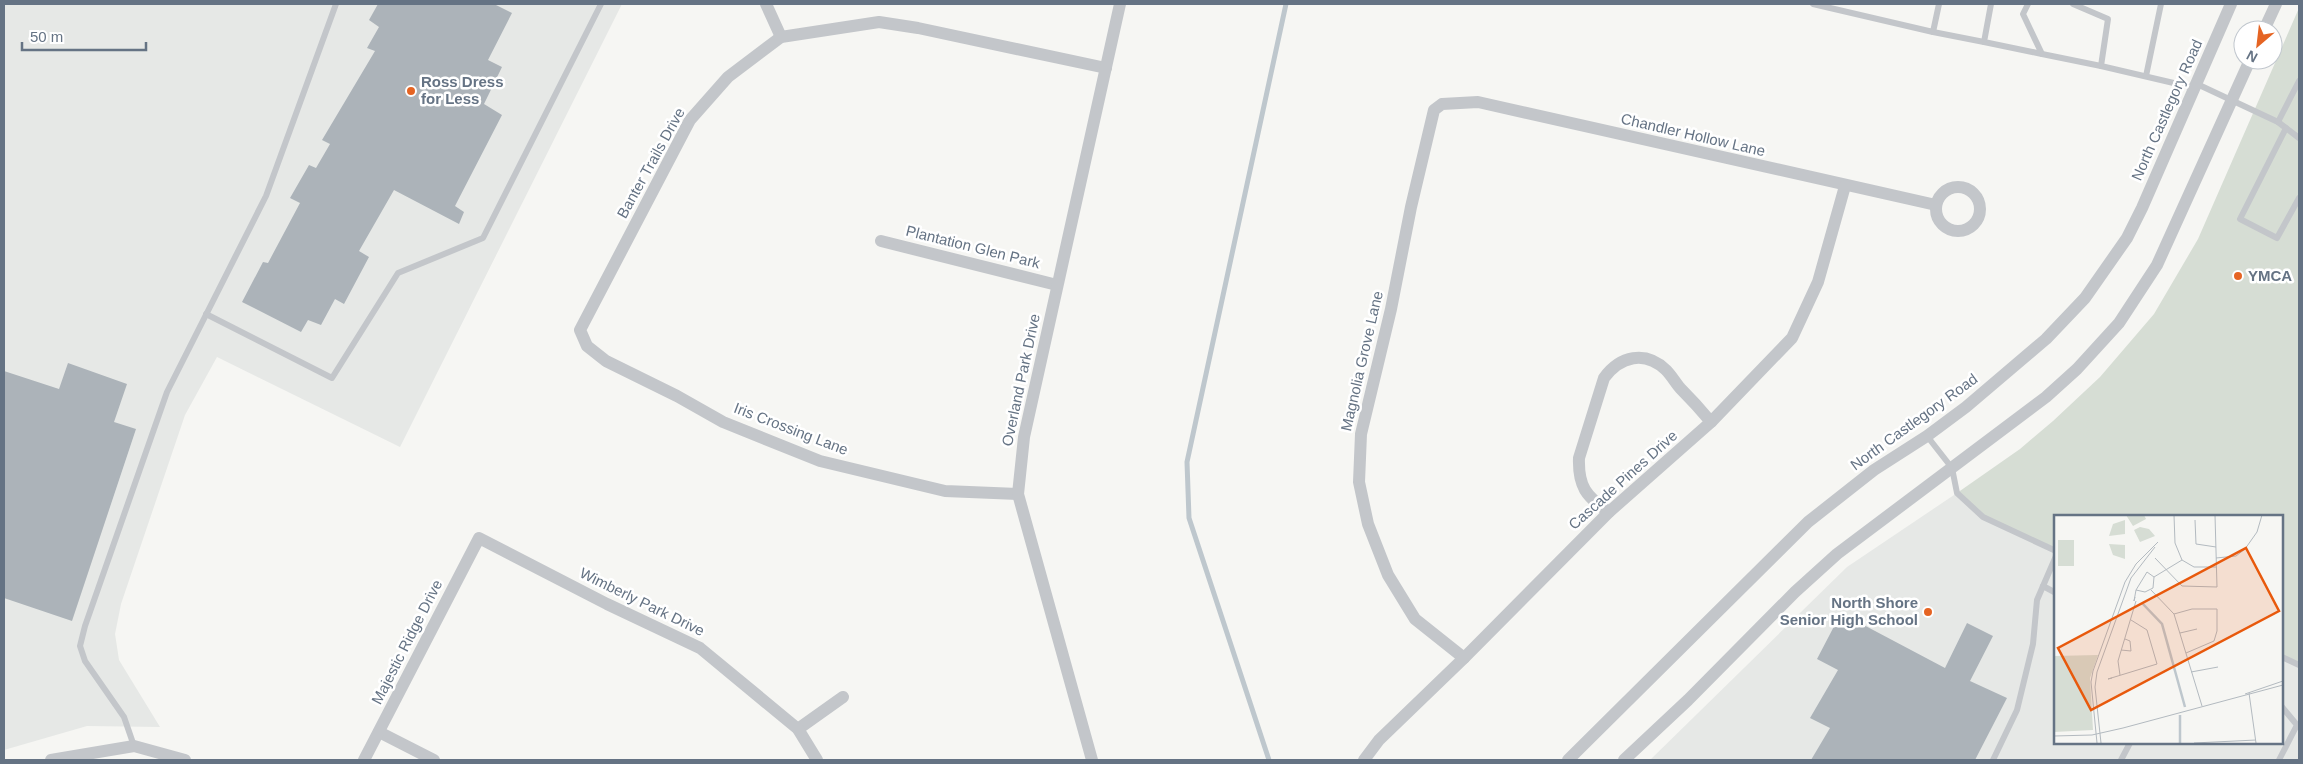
<svg xmlns="http://www.w3.org/2000/svg" width="2303" height="764" font-family="Helvetica,sans-serif">
<style>
.built{fill:#e6e8e6}
.green{fill:#d6ddd4}
.lines{fill:none;stroke-linecap:round;stroke-linejoin:round}
.stream{stroke:#bec7cd;stroke-width:5}
.building{fill:#acb3b9}
.lane{stroke:#c3c6ca;stroke-width:6}
.street{stroke:#c3c6ca;stroke-width:12}
.poi-dot{fill:#e56423;stroke:#fff;stroke-width:2}
.labels{text-anchor:middle;stroke-width:5;stroke-linejoin:round;paint-order:stroke}
.poi-label{font-size:15px;font-weight:bold;fill:#657384;stroke:#fff;text-anchor:start}
.street-label{font-size:15px;fill:#657384;stroke:#fff}
.inset-river{fill:none;stroke:#bec7cd;stroke-width:2.5}
.inset-road{fill:none;stroke:#b3bac0;stroke-width:1}
.view{fill:#e8590c;fill-opacity:0.15;stroke:#e8590c;stroke-width:2.5}
.inset-edge{fill:none;stroke:#657384;stroke-width:2.5}
</style>
<rect width="100%" height="100%" fill="#f6f6f3"/>
<g class="built">
<polygon points="4,4 622,4 400,447 217,357 185,415 121,604 115,634 119,660 160,727 87,726 4,750"/>
<polygon points="1957,493 2055,551 2056,743 2282,743 2282,657 2299,665 2299,760 1650,760 1847,567"/>
</g>
<polygon class="green" points="2299,8 2299,665 2282,657 2282,516 2056,516 2055,551 1983,517 1957,493 2020,449 2053,421 2100,377 2154,314 2198,239"/>
<g class="lines">
<polyline class="stream" points="1269,760 1189,518 1187,462 1286,4"/>
</g>
<g class="building">
<polygon points="378,4 494,4 512,13 488,60 502,67 484,104 502,115 455,206 464,212 459,224 394,190 359,251 369,257 344,304 335,299 321,325 308,320 301,332 242,302 263,262 268,263 300,203 290,198 309,165 316,168 330,144 322,140 375,51 367,48 379,27 369,20"/>
<polygon points="68,363 127,384 114,422 136,429 72,621 4,598 4,371 59,389"/>
<polygon points="1841,613 1945,668 1967,623 1993,636 1970,681 2007,698 1975,760 1811,760 1830,728 1810,718 1838,670 1817,659"/>
</g>
<g class="lines">
<g class="lane">
<polyline points="1813,4 1933,32 1939,4"/>
<polyline points="1991,4 1984,42 2042,54 2023,14 2028,4"/>
<polyline points="2073,4 2108,19 2101,66 2195,88"/>
<polyline points="1933,32 1984,42"/>
<polyline points="2042,54 2101,66"/>
<polyline points="2146,76 2161,4"/>
<polyline points="2197,84 2278,122 2299,138"/>
<polyline points="2278,122 2299,81"/>
<polyline points="2286,128 2240,219 2277,238 2299,198"/>
<polyline points="206,314 332,378 398,273 483,238 601,4"/>
<polyline points="1927,436 1952,468 1957,493 1983,517 2056,551"/>
<polyline points="2043,586 2056,593"/>
<polyline points="2282,657 2299,665"/>
<polyline points="134,746 124,717 85,661 80,646 85,626 167,392 266,196 336,4"/>
<polyline points="1993,760 2017,710 2033,644 2037,600 2056,556"/>
<polyline points="2121,760 2130,743"/>
<polyline points="2279,760 2297,725 2282,707"/>
</g>
<g class="street">
<polyline points="766,4 781,37"/>
<polyline points="2264,30 2276,4"/>
<circle cx="1958" cy="209" r="22"/>
<polyline points="881,241 1057,285"/>
<polyline points="1018,494 945,491 820,461 723,422 677,396 606,361 587,346 580,330 690,120 728,77 781,37 879,22 918,28 1106,68"/>
<path d="M 1609,512 C 1586,497 1578,486 1579,458 L 1604,378 C 1620,356 1645,350 1666,370 C 1671,375 1675,382 1680,388 C 1691,399 1701,410 1711,422"/>
<polyline points="1464,658 1415,619 1388,575 1368,524 1359,482 1361,434 1391,309 1411,207 1434,110 1442,104 1478,102 1936,205"/>
<polyline points="798,729 843,697"/>
<polyline points="379,732 434,760"/>
<polyline points="51,760 134,746 185,760"/>
<polyline points="364,760 479,538 607,604 700,648 798,729 817,760"/>
<polyline points="1092,760 1018,494 1024,437 1120,4"/>
<polyline points="1364,760 1379,740 1464,658 1609,512 1711,422 1792,338 1818,282 1845,186"/>
<polyline points="1568,760 1808,522 1874,470 1927,436 1966,407 2046,339 2085,298 2127,238 2142,208 2231,4"/>
<polyline points="1624,760 1688,700 1795,592 1837,554 2046,397 2077,369 2119,323 2157,265 2250,60"/>
</g>
</g>
<g class="poi-dot">
<circle cx="411" cy="91" r="5"/>
<circle cx="2238" cy="276" r="5"/>
<circle cx="1928" cy="612" r="5"/>
</g>
<g class="labels">
<g class="poi-label">
<text x="421" y="87">Ross Dress<tspan x="421" dy="17">for Less</tspan></text>
<text x="2248" y="281">YMCA</text>
<text x="1918" y="608" text-anchor="end">North Shore<tspan x="1918" dy="17">Senior High School</tspan></text>
</g>
<g class="street-label">
<text transform="translate(2167 110) rotate(-66)" y="5">North Castlegory Road</text>
<text transform="translate(1693 135) rotate(13)" y="5">Chandler Hollow Lane</text>
<text transform="translate(651 163) rotate(-61)" y="5">Banter Trails Drive</text>
<text transform="translate(973 247) rotate(14)" y="5">Plantation Glen Park</text>
<text transform="translate(1362 361) rotate(-77)" y="5">Magnolia Grove Lane</text>
<text transform="translate(1021 380) rotate(-78)" y="5">Overland Park Drive</text>
<text transform="translate(1914 422) rotate(-36)" y="5">North Castlegory Road</text>
<text transform="translate(791 429) rotate(21)" y="5">Iris Crossing Lane</text>
<text transform="translate(1623 480) rotate(-42)" y="5">Cascade Pines Drive</text>
<text transform="translate(642 602) rotate(26)" y="5">Wimberly Park Drive</text>
<text transform="translate(407 642) rotate(-63)" y="5">Majestic Ridge Drive</text>
</g>
</g>
<g transform="translate(2054 515)">
<rect width="229" height="229" fill="#f6f6f3"/>
<path d="M 72,0 L 90,0 L 92,4 L 79,11 ZM 71,5 L 71,19 L 55,21 L 59,9 ZM 86,12 L 95,14 L 101,21 L 86,27 L 80,15 ZM 4,25 L 20,25 L 20,51 L 4,51 ZM 55,29 L 71,30 L 71,44 L 59,40 ZM 44,140 L 36,163 L 39,215 L 0,217 L 0,141 Z" fill="#d6ddd4"/>
<path class="inset-river" d="M 88,88 L 108,109 L 131,192M 126,228 L 126,200"/>
<path class="inset-road" d="M 120,0 L 121,28 L 128,45 L 140,52 L 162,52M 141,5 L 142,29 L 162,32M 101,43 L 128,71 L 163,72 L 161,0M 162,43 L 182,41 L 191,34 L 203,17 L 208,0M 93,57 L 100,62 L 99,73 L 91,77 L 82,75 ZM 100,62 L 128,45M 97,75 L 120,99 L 148,191M 81,82 L 80,86 L 82,75M 120,99 L 138,94 L 163,94 L 163,116 L 160,126 L 132,138M 126,118 L 143,114M 67,135 L 77,136 L 76,126 L 71,124M 137,157 L 164,152M 66,160 L 64,146 L 82,86M 58,163 L 54,164 L 103,149 L 93,115 L 77,105M 195,178 L 202,228M 191,179 L 229,166M 0,221 L 38,220 L 69,213 L 229,170M 43,228 L 37,167 L 39,156 L 71,67 L 82,49 L 104,27M 47,228 L 41,172 L 43,157 L 77,63 L 101,32M 140,228 L 202,225"/>
<path class="view" d="M 192,33 L 225,96 L 37,195 L 4,133 Z"/>
<rect width="229" height="229" class="inset-edge"/>
</g>
<rect width="2303" height="764" fill="none" stroke="#657384" stroke-width="10"/>
<g transform="translate(2258 45) rotate(208)"><circle r="24" fill="#ffffff" stroke="#c1c7ce"/>
<path d="M0-4L9 19L0 12L-9 19Z" fill="#e56423"/>
<text y="-8" font-size="14" font-weight="bold" text-anchor="middle" fill="#657384">N</text>
</g>
<path d="M22 42v8h124v-8" fill="none" stroke="#657384" stroke-width="2.5"/>
<text x="30" y="42" font-size="15" fill="#657384" stroke="#ffffff" stroke-width="4" paint-order="stroke">50 m</text>
</svg>
